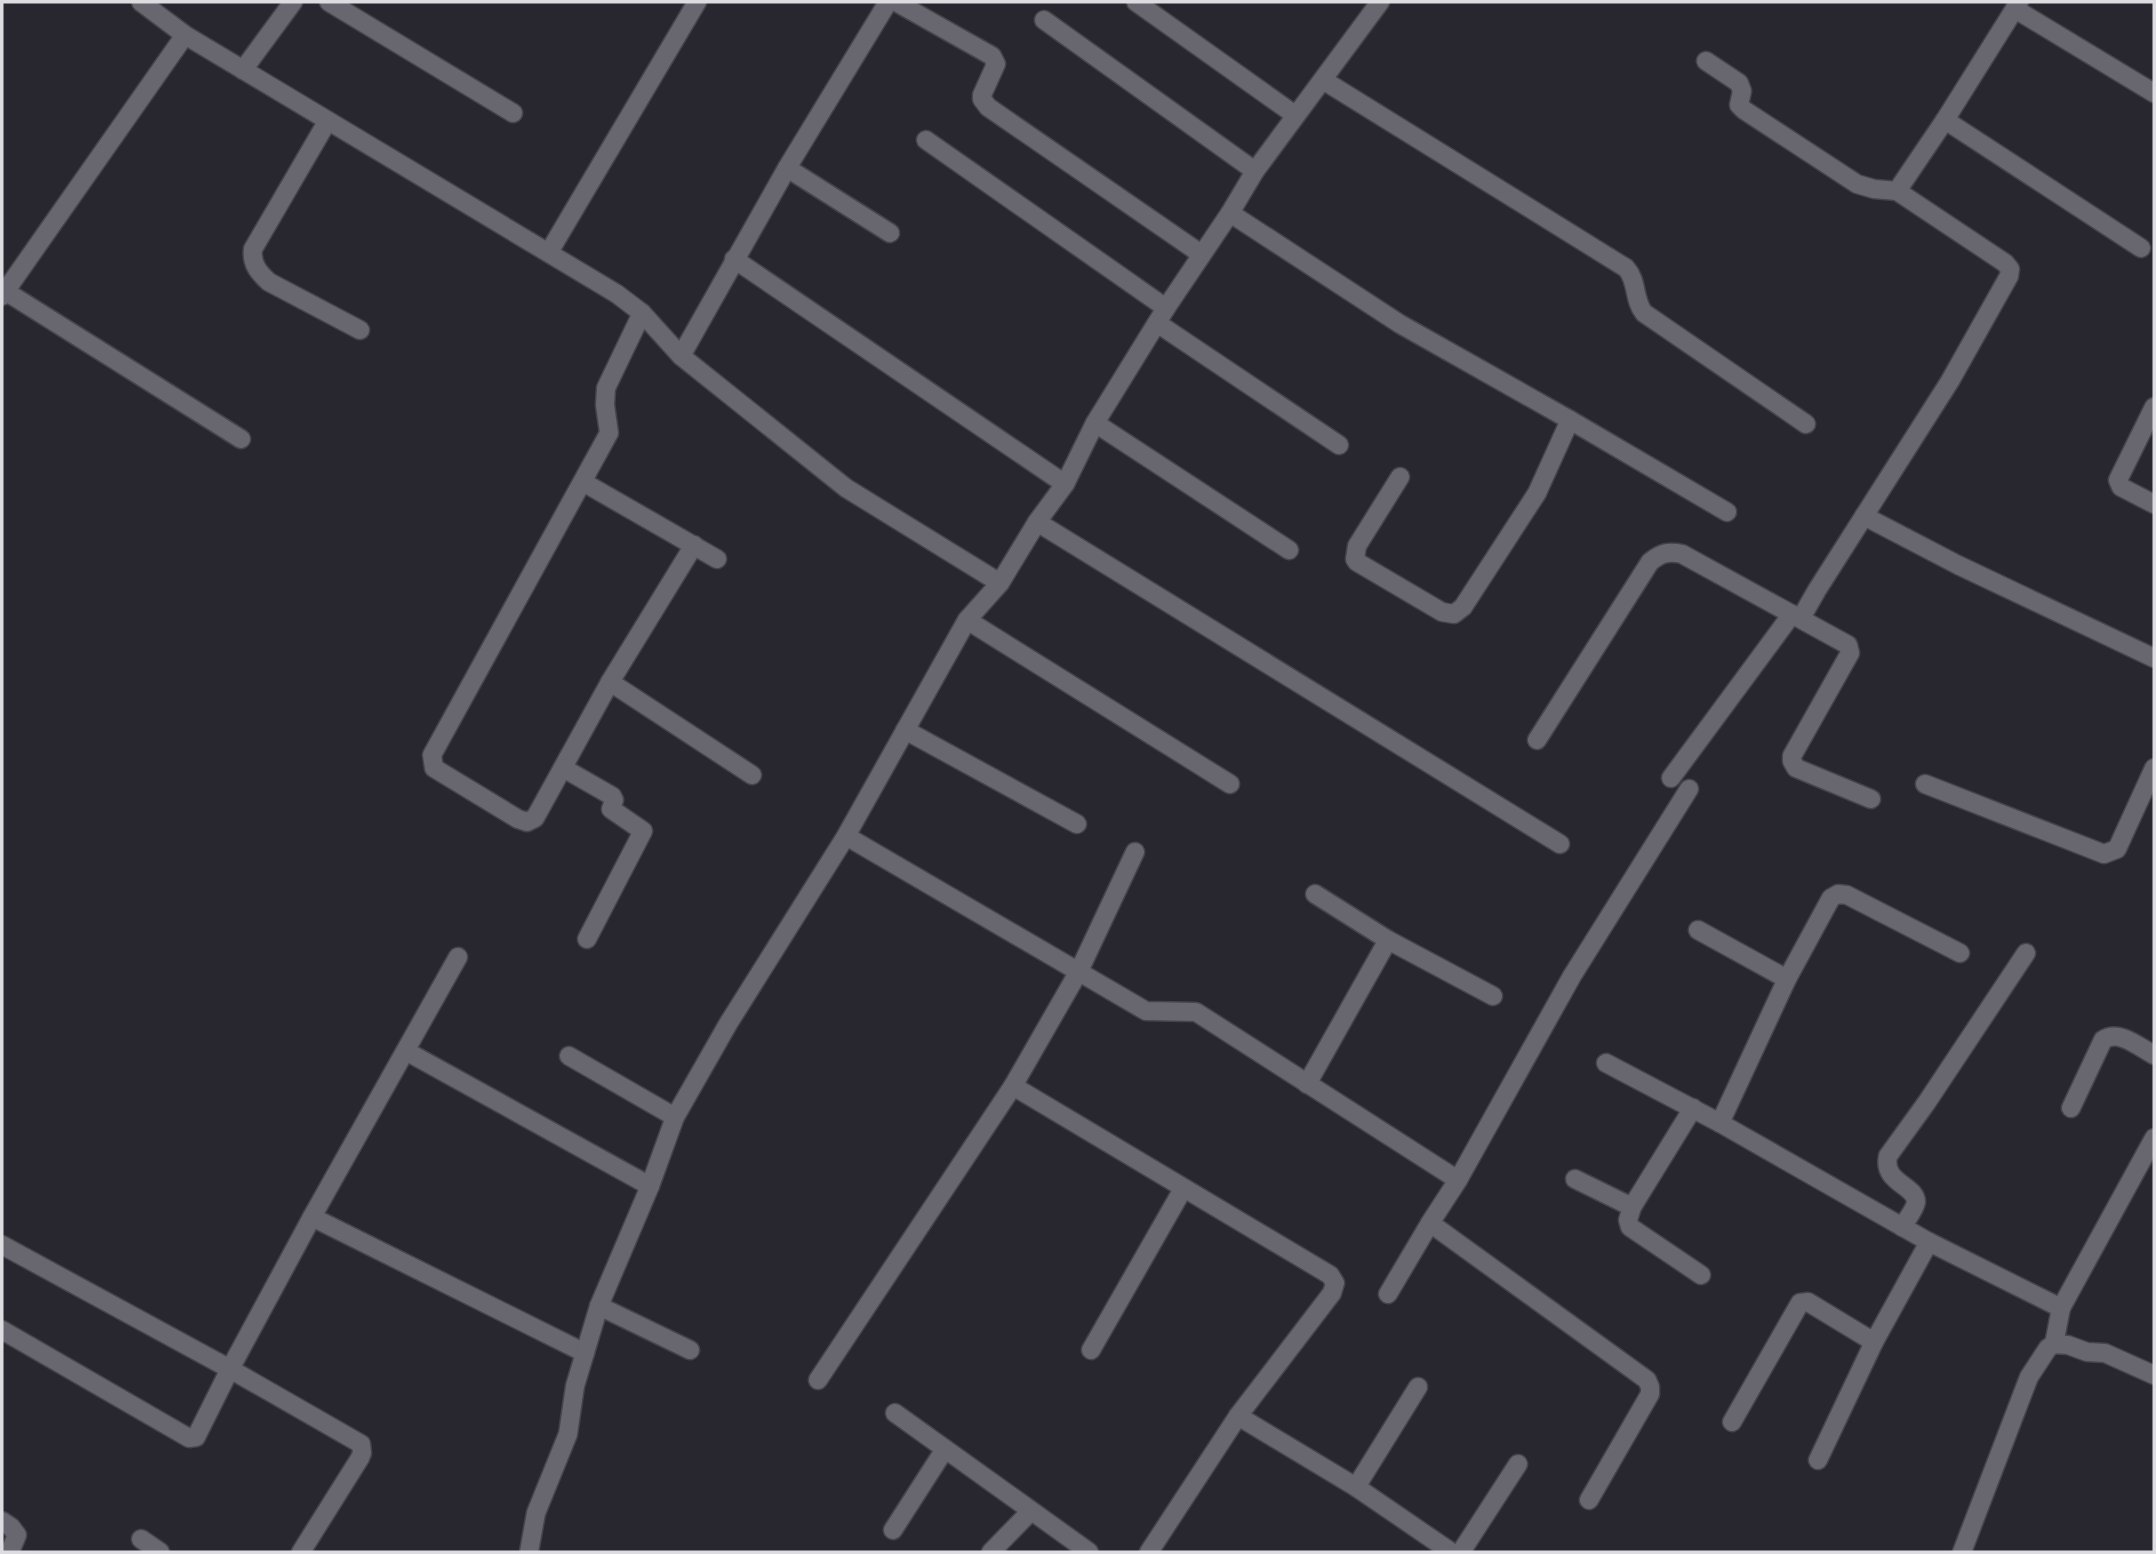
<svg xmlns="http://www.w3.org/2000/svg" width="2156" height="1554" font-family="Ubuntu,sans-serif">
<style>
.lines{fill:none;stroke-linecap:round;stroke-linejoin:round}
.minor-casing{stroke:#45444b;stroke-width:21}
.minor{stroke:#68666f;stroke-width:18}
</style>
<rect width="100%" height="100%" fill="#28262e"/>
<g class="lines">
<g class="minor-casing">
<g id="minor">
<polyline points="141,2 185,35 617,294 642,313 681,356 846,488 1000,583"/>
<polyline points="329,2 513,113"/>
<polyline points="896,2 992,56 996,64 982,95 982,99 988,107 1201,254"/>
<polyline points="1136,2 1295,115"/>
<polyline points="2015,9 2154,93"/>
<polyline points="1044,20 1255,171"/>
<polyline points="1706,61 1739,83 1742,91 1739,105 1744,110 1857,184 1874,189 1897,191"/>
<polyline points="243,70 293,2"/>
<path d="M 1323,80 L 1626,268 C 1638,281 1633,299 1644,313 L 1806,424"/>
<polyline points="1945,120 2141,248"/>
<path d="M 327,122 L 253,249 C 251,264 259,273 269,282 L 360,330"/>
<polyline points="926,140 1166,308"/>
<polyline points="787,168 890,233"/>
<polyline points="1230,213 1400,324 1570,420 1727,512"/>
<polyline points="549,252 697,2"/>
<polyline points="734,259 1065,484"/>
<polyline points="5,291 241,439"/>
<polyline points="2,296 185,35"/>
<polyline points="642,313 606,388 605,405 609,433 432,755 434,768 518,819 527,822 535,818 610,682 694,545"/>
<polyline points="1157,323 1339,445"/>
<polyline points="681,356 787,168 888,2"/>
<polyline points="2154,407 2118,480 2121,487 2154,504"/>
<polyline points="1095,423 1289,550"/>
<polyline points="1400,477 1357,546 1355,559 1357,562 1442,612 1454,614 1463,607 1537,493 1570,420"/>
<polyline points="583,482 717,559"/>
<polyline points="1864,516 1958,565 2154,658"/>
<polyline points="1037,522 1560,844"/>
<polyline points="1801,618 1817,590 1950,381 2009,276 2010,269 2005,263 1897,191 1945,120 2019,2"/>
<polyline points="967,620 1230,784"/>
<polyline points="610,682 752,775"/>
<polyline points="905,730 1077,824"/>
<path d="M 1537,740 L 1650,562 C 1661,553 1668,551 1682,554 L 1848,645 L 1850,653 L 1792,756 L 1792,761 L 1796,768 L 1871,799"/>
<polyline points="563,768 612,796 614,800 611,809 643,831 587,939"/>
<polyline points="1671,778 1792,614"/>
<polyline points="1925,784 2104,854 2117,849 2154,768"/>
<polyline points="846,836 1146,1011 1196,1012 1458,1180"/>
<polyline points="1315,894 1388,940 1493,996"/>
<polyline points="1698,930 1787,979"/>
<polyline points="406,1051 650,1186"/>
<polyline points="569,1056 675,1117"/>
<polyline points="1606,1063 1720,1123 1929,1242 2061,1308 2054,1344"/>
<polyline points="1307,1084 1388,940"/>
<polyline points="1013,1086 1330,1275 1335,1283 1332,1293 1238,1416 1149,1552"/>
<path d="M 2071,1108 L 2103,1040 C 2119,1029 2139,1047 2154,1055"/>
<polyline points="1720,1123 1787,979 1831,898 1838,894 1847,895 1960,953"/>
<polyline points="1575,1179 1632,1207 1693,1108"/>
<polyline points="1632,1207 1628,1220 1630,1227 1701,1275"/>
<polyline points="312,1217 585,1353"/>
<polyline points="1430,1223 1647,1380 1650,1387 1650,1394 1589,1500"/>
<path d="M 1902,1227 C 1906,1220 1915,1210 1916,1202 C 1916,1185 1882,1183 1888,1156 L 1927,1102 L 2026,953"/>
<polyline points="2,1245 230,1369 361,1444 362,1453 360,1458 301,1552"/>
<polyline points="1388,1294 1430,1223 1458,1180 1572,976 1689,789"/>
<polyline points="599,1306 690,1350"/>
<polyline points="2061,1308 2154,1138"/>
<polyline points="2,1330 189,1438 196,1437 230,1369 312,1217 458,957"/>
<polyline points="1091,1350 1183,1189"/>
<polyline points="818,1380 1013,1086 1079,971 1135,852"/>
<polyline points="895,1413 1089,1552"/>
<polyline points="1238,1416 1356,1487 1451,1552"/>
<polyline points="1732,1422 1800,1303 1808,1302 1874,1342"/>
<polyline points="1818,1460 1874,1342 1929,1242"/>
<polyline points="1356,1487 1418,1387"/>
<polyline points="2,1521 11,1527 17,1535 10,1552"/>
<polyline points="893,1530 945,1449"/>
<polyline points="141,1539 160,1552"/>
<polyline points="529,1552 536,1513 568,1434 575,1386 599,1306 650,1186 675,1117 728,1024 846,836 967,620 1000,583 1037,522 1065,484 1095,423 1166,308 1230,213 1255,171 1380,2"/>
<polyline points="991,1552 1031,1511"/>
<polyline points="1461,1552 1518,1464"/>
<polyline points="1962,1552 2029,1377 2048,1348 2054,1344 2068,1345 2087,1352 2105,1353 2154,1375"/>
</g>
</g>
<use href="#minor" class="minor"/>
</g>
<rect width="2156" height="1554" fill="none" stroke="#dddce1" stroke-width="7"/>
</svg>
